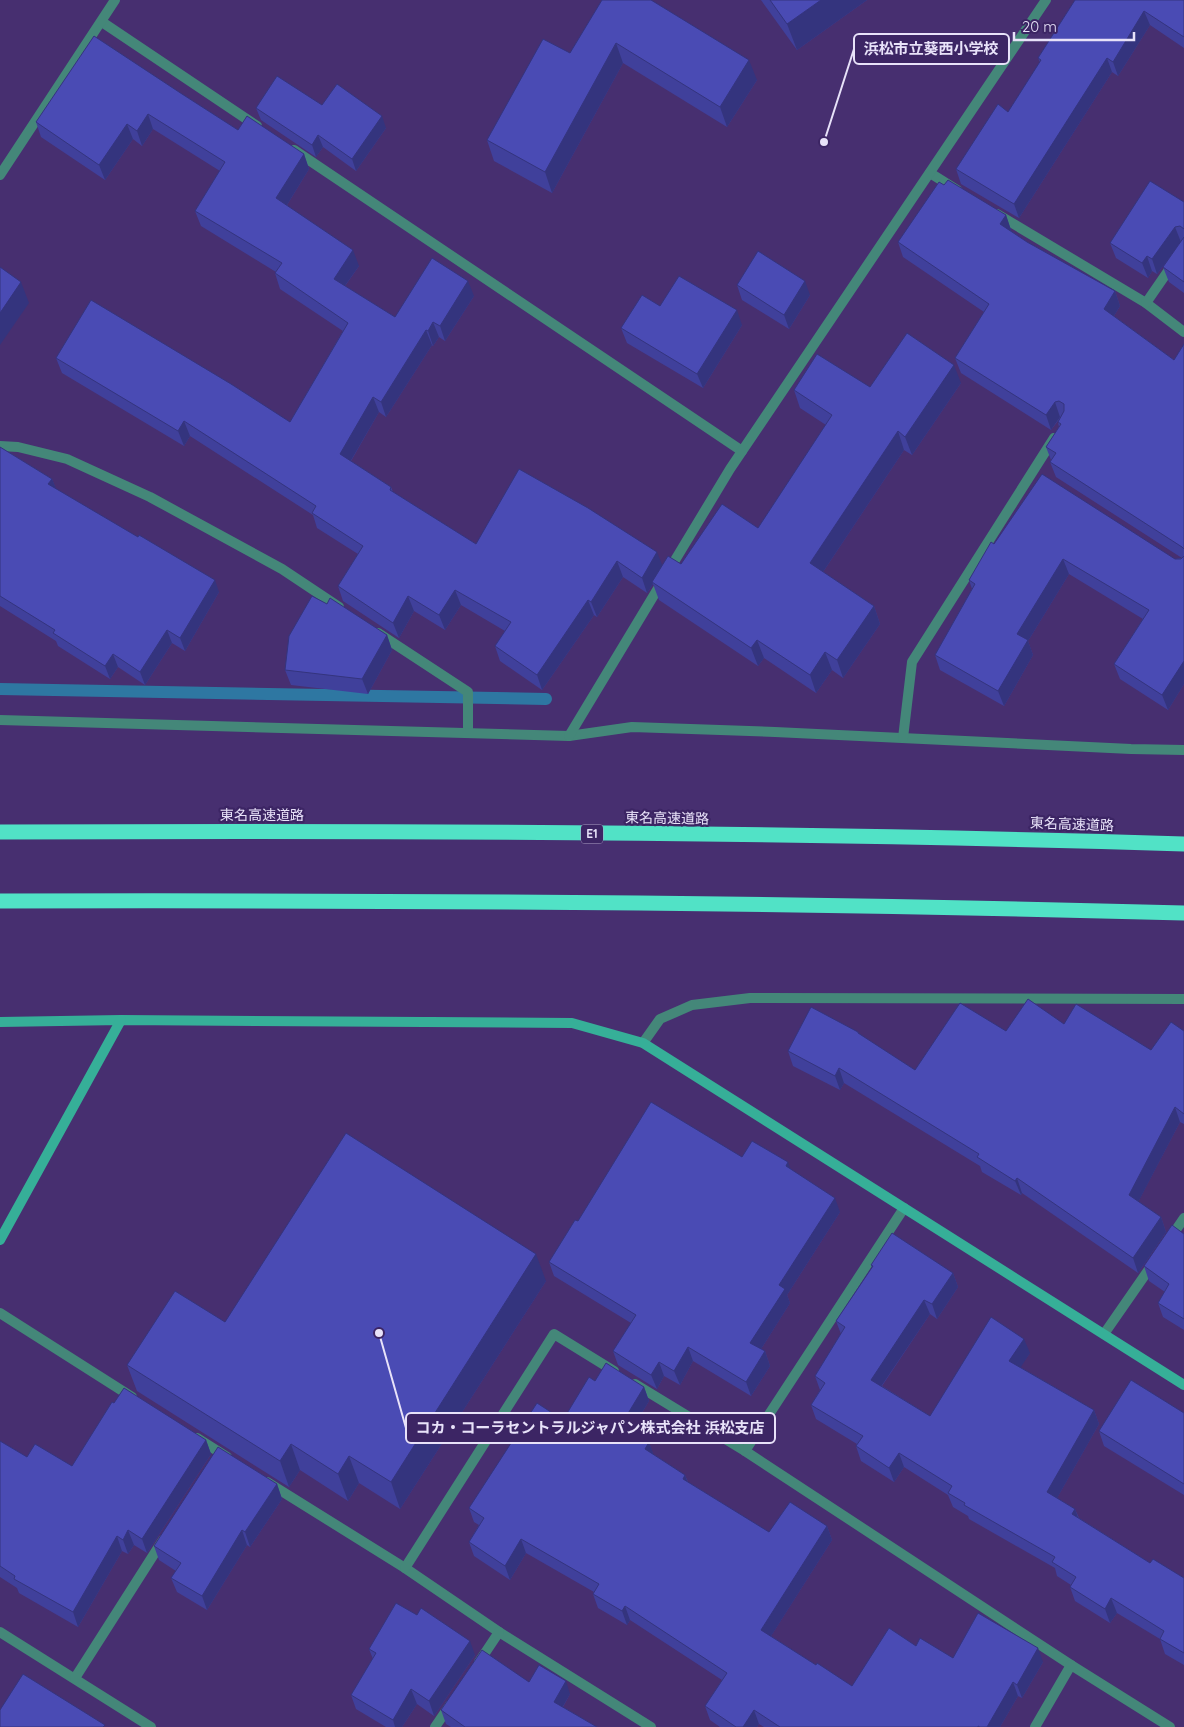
<svg xmlns="http://www.w3.org/2000/svg" width="1184" height="1727" font-family="Quicksand,'Noto Sans JP',sans-serif">
<style>
.lines{fill:none;stroke-linecap:round;stroke-linejoin:round}
.stream{stroke:#2e77a2;stroke-width:12}
.street{stroke:#448779;stroke-width:10}
.secondary{stroke:#36af98;stroke-width:10}
.highway{stroke:#51e2c6;stroke-width:15}
.wall{fill:#40409b}
.shaded-wall{fill:#34347e}
.building{fill:#4a4bb4;stroke:#34347e}
.labels{text-anchor:middle;stroke-width:4.5;stroke-linejoin:round;paint-order:stroke}
.shield{fill:#3c2564;stroke:#b4a9cc;stroke-width:1}
.shield-label{font-size:12px;font-weight:bold;fill:#e8e2f9}
.street-label{font-size:14px;fill:#e8e2f9;stroke:#3c2564}
.leader{fill:none;stroke:#e8e2f9;stroke-width:2}
.callout-dot{fill:#e8e2f9;stroke:#3c2564;stroke-width:2}
.callout{fill:#3c2564;stroke:#e8e2f9;stroke-width:2}
.callout-label{font-size:15px;text-anchor:middle;font-weight:bold;fill:#e8e2f9}
</style>
<rect width="100%" height="100%" fill="#472f70"/>
<g class="lines">
<polyline class="stream" points="0,689 546,699"/>
<g class="street">
<polyline points="102,22 257,126"/>
<polyline points="294,150 742,451"/>
<polyline points="930,173 957,190"/>
<polyline points="0,175 115,0"/>
<polyline points="997,214 1146,303 1184,332"/>
<polyline points="1146,303 1184,248"/>
<polyline points="0,446 18,447 67,459 150,497 282,569 339,607"/>
<polyline points="378,633 468,692 468,733"/>
<polyline points="0,720 569,736 632,727 775,732 1131,749 1184,750"/>
<polyline points="569,736 730,469 1046,0"/>
<polyline points="903,738 912,662 1054,438"/>
<polyline points="643,1043 660,1019 692,1005 750,998 1184,999"/>
<polyline points="1169,1240 1184,1218"/>
<polyline points="0,1313 132,1397"/>
<polyline points="1104,1334 1154,1262"/>
<polyline points="635,1384 745,1451 1071,1665"/>
<polyline points="197,1438 227,1457"/>
<polyline points="745,1451 904,1208"/>
<polyline points="267,1482 405,1568 499,1632 651,1727"/>
<polyline points="405,1568 554,1334 614,1371"/>
<polyline points="0,1632 151,1727"/>
<polyline points="479,1662 499,1632"/>
<polyline points="75,1678 163,1540"/>
<polyline points="435,1727 450,1705"/>
<polyline points="1035,1727 1071,1665 1170,1727"/>
</g>
<g class="secondary">
<polyline points="0,1022 121,1020 572,1023 643,1043 1184,1385"/>
<polyline points="0,1240 121,1020"/>
</g>
<g class="highway">
<path d="M 0,832 C 395,830 790,832 1184,844"/>
<path d="M 0,901 C 395,900 790,902 1184,913"/>
</g>
</g>
<g class="wall">
<polygon points="602,0 757,80 727,127 623,63 552,193 494,161 487,140 570,53"/>
<polygon points="761,0 867,0 797,50"/>
<polygon points="1075,0 1184,0 1184,48 1150,25 1118,76 1112,72 1019,218 961,184 956,169 1008,112 1040,62 1038,58"/>
<polygon points="182,94 238,130 304,154 309,169 287,205 359,266 345,286 395,317 474,296 445,341 439,337 433,346 432,345 386,417 379,412 351,461 391,487 393,492 476,544 662,565 681,564 758,528 826,425 800,408 794,390 961,383 912,455 904,450 823,572 874,606 880,624 843,678 832,670 816,693 764,658 758,666 659,600 653,584 647,593 623,577 597,617 594,615 542,690 500,661 495,646 505,631 461,605 445,630 414,611 399,638 343,601 338,586 358,554 317,528 313,515 190,436 184,446 62,373 56,358 290,422 343,331 280,289 275,273 276,272 201,226 195,211 220,171 153,129 142,146 133,139 105,180 41,137 36,122"/>
<polygon points="322,105 386,128 356,171 323,147 316,157 261,120 256,108"/>
<polygon points="944,185 1006,215 1011,230 1011,231 1027,242 1115,291 1120,306 1114,316 1174,360 1184,344 1184,684 1168,710 1120,679 1114,664 1143,619 1069,574 1028,641 1033,655 1004,706 940,670 935,655 972,589 969,580 994,544 1175,559 1182,558 1056,477 1050,462 1051,460 1046,447 1059,427 1058,422 1061,417 1051,430 961,373 955,358 984,312 903,257 898,242"/>
<polygon points="1184,202 1184,293 1169,282 1163,267 1175,250 1157,274 1152,271 1148,278 1116,258 1110,243"/>
<polygon points="737,285 810,295 789,329 742,300"/>
<polygon points="660,306 742,325 703,388 627,343 621,328"/>
<polygon points="0,447 52,479 56,489 219,592 185,651 172,643 145,685 118,667 110,679 58,646 56,641 0,606"/>
<polygon points="387,635 392,650 368,694 291,685 285,670"/>
<polygon points="1064,1024 1151,1050 1184,1031 1184,1124 1180,1122 1138,1202 1161,1217 1166,1232 1138,1273 1022,1193 1021,1195 982,1172 980,1166 844,1083 840,1090 793,1066 788,1051 858,1032 860,1035 915,1070 1006,1031"/>
<polygon points="742,1157 791,1170 840,1212 787,1295 790,1303 761,1349 765,1351 770,1366 751,1396 693,1361 680,1385 664,1376 657,1389 618,1365 613,1351 631,1323 554,1276 549,1262 578,1221"/>
<polygon points="1184,1234 1184,1330 1163,1317 1158,1303 1165,1292 1149,1281 1144,1266"/>
<polygon points="871,1265 953,1273 958,1287 937,1319 930,1314 882,1386 930,1416 1030,1353 1020,1367 1094,1410 1099,1424 1057,1498 1075,1509 1079,1518 1150,1563 1184,1578 1184,1665 1165,1654 1160,1639 1117,1613 1110,1623 1075,1601 1070,1587 1071,1585 1057,1576 1055,1568 969,1519 968,1516 953,1507 948,1495 904,1467 894,1482 861,1461 856,1446 857,1444 816,1419 811,1405 820,1390 815,1376 841,1334 836,1321 872,1268"/>
<polygon points="546,1281 400,1509 359,1483 348,1501 300,1470 289,1487 137,1391 127,1365 225,1322"/>
<polygon points="595,1381 644,1387 649,1401 631,1431 649,1442 653,1454 685,1475 688,1482 769,1532 827,1526 832,1540 771,1636 816,1665 852,1686 916,1646 953,1658 1043,1662 1022,1698 1018,1696 1000,1727 764,1727 759,1724 757,1727 720,1727 710,1720 705,1706 722,1680 630,1620 627,1625 598,1608 593,1594 594,1592 526,1553 510,1580 474,1556 469,1542 479,1525 474,1522 469,1508 563,1420"/>
<polygon points="1184,1413 1184,1495 1104,1446 1099,1431"/>
<polygon points="206,1440 211,1454 147,1553 134,1545 128,1554 122,1551 78,1627 19,1593 17,1588 0,1577 0,1441 27,1457 72,1466"/>
<polygon points="277,1484 282,1499 250,1547 247,1545 207,1610 177,1592 171,1578 176,1571 159,1560 154,1546"/>
<polygon points="417,1615 475,1655 434,1716 417,1704 402,1727 386,1727 356,1709 351,1695 373,1659 369,1649"/>
<polygon points="529,1682 570,1694 563,1707 597,1727 451,1727 446,1724 441,1710"/>
</g>
<g class="shaded-wall">
<polygon points="821,0 867,0 797,50 787,24"/>
<polygon points="1144,11 1150,25 1118,76 1113,62"/>
<polygon points="616,43 623,63 552,193 545,172"/>
<polygon points="1107,58 1112,72 1019,218 1014,204"/>
<polygon points="749,60 757,80 727,127 720,107"/>
<polygon points="148,114 153,129 142,146 137,131"/>
<polygon points="382,116 386,128 356,171 352,159"/>
<polygon points="127,124 133,139 105,180 99,165"/>
<polygon points="318,135 323,147 316,157 312,145"/>
<polygon points="304,154 309,169 282,213 276,198"/>
<polygon points="1006,215 1011,230 1006,239 1000,224"/>
<polygon points="1175,227 1181,242 1157,274 1152,259"/>
<polygon points="353,250 359,266 339,294 334,279"/>
<polygon points="1147,256 1152,271 1148,278 1142,263"/>
<polygon points="468,281 474,296 445,341 440,326"/>
<polygon points="805,281 810,295 789,329 784,315"/>
<polygon points="21,282 29,303 0,345 0,313"/>
<polygon points="1115,291 1120,306 1109,324 1104,309"/>
<polygon points="737,310 742,325 703,388 697,374"/>
<polygon points="433,322 439,337 433,346 428,331"/>
<polygon points="426,330 432,345 386,417 381,402"/>
<polygon points="954,365 961,383 912,455 905,437"/>
<polygon points="373,397 379,412 346,469 340,454"/>
<polygon points="1055,402 1060,417 1051,430 1046,415"/>
<polygon points="184,421 190,436 184,446 178,431"/>
<polygon points="898,431 904,450 817,581 810,563"/>
<polygon points="52,479 57,491 48,484"/>
<polygon points="657,552 663,567 652,582 653,584 647,593 642,578"/>
<polygon points="1063,559 1069,574 1028,641 1033,655 1004,706 998,691 1017,634"/>
<polygon points="617,561 623,577 597,617 591,602"/>
<polygon points="215,580 219,592 185,651 180,638"/>
<polygon points="455,590 461,605 445,630 439,615"/>
<polygon points="408,596 414,611 399,638 393,623"/>
<polygon points="588,600 594,615 542,690 537,675"/>
<polygon points="874,606 880,624 843,678 837,660"/>
<polygon points="167,630 172,643 145,685 140,672"/>
<polygon points="387,635 392,650 368,694 362,679"/>
<polygon points="757,640 764,658 758,666 751,648"/>
<polygon points="825,652 832,670 816,693 810,675"/>
<polygon points="113,654 118,667 110,679 105,666"/>
<polygon points="1184,661 1184,684 1168,710 1162,695"/>
<polygon points="839,1068 844,1083 840,1090 835,1076"/>
<polygon points="1175,1107 1180,1122 1134,1210 1129,1195"/>
<polygon points="788,1162 793,1176 786,1166"/>
<polygon points="1017,1178 1022,1193 1021,1195 1015,1181"/>
<polygon points="835,1198 840,1212 787,1295 790,1303 756,1357 750,1343 779,1285"/>
<polygon points="1161,1217 1166,1232 1138,1273 1133,1258"/>
<polygon points="536,1254 546,1281 400,1509 391,1482"/>
<polygon points="953,1273 958,1287 937,1319 932,1304"/>
<polygon points="924,1300 930,1314 876,1394 871,1380"/>
<polygon points="1024,1339 1030,1353 1015,1376 1009,1361"/>
<polygon points="688,1347 693,1361 680,1385 674,1371"/>
<polygon points="765,1351 770,1366 751,1396 746,1382"/>
<polygon points="659,1362 664,1376 657,1389 651,1375"/>
<polygon points="644,1387 649,1401 626,1439 621,1425"/>
<polygon points="1094,1410 1099,1424 1052,1507 1047,1492"/>
<polygon points="206,1440 211,1454 147,1553 142,1539"/>
<polygon points="649,1442 654,1456 645,1449"/>
<polygon points="291,1444 300,1470 289,1487 280,1461"/>
<polygon points="899,1453 904,1467 894,1482 889,1468"/>
<polygon points="349,1456 359,1483 348,1501 338,1474"/>
<polygon points="685,1475 690,1489 683,1479"/>
<polygon points="277,1484 282,1499 250,1547 245,1532"/>
<polygon points="1075,1509 1080,1523 1072,1514"/>
<polygon points="827,1526 832,1540 766,1644 761,1630"/>
<polygon points="128,1530 134,1545 128,1554 123,1540"/>
<polygon points="242,1530 247,1545 207,1610 202,1596"/>
<polygon points="117,1536 122,1551 78,1627 73,1612"/>
<polygon points="521,1539 526,1553 510,1580 505,1566"/>
<polygon points="1111,1598 1117,1613 1110,1623 1105,1609"/>
<polygon points="625,1606 630,1620 627,1625 622,1611"/>
<polygon points="470,1641 475,1655 434,1716 429,1701"/>
<polygon points="1038,1648 1043,1662 1022,1698 1017,1685"/>
<polygon points="566,1681 570,1694 558,1715 554,1702"/>
<polygon points="1013,1682 1018,1696 1000,1727 987,1727"/>
<polygon points="411,1689 417,1704 402,1727 395,1727 393,1720"/>
<polygon points="754,1710 759,1724 757,1727 743,1727"/>
</g>
<g class="building">
<polygon points="602,0 651,0 749,60 720,107 616,43 545,172 487,140 543,39 570,53"/>
<polygon points="770,0 821,0 787,24"/>
<polygon points="1075,0 1184,0 1184,37 1144,11 1113,62 1107,58 1014,204 956,169 998,104 1008,112 1041,60 1038,58"/>
<polygon points="94,36 182,94 238,130 247,116 304,154 276,198 353,250 334,279 395,317 432,258 468,281 440,326 433,322 428,331 426,330 381,402 373,397 340,454 391,487 390,490 476,544 519,469 588,508 657,552 642,578 617,561 591,602 588,600 537,675 495,646 511,622 455,590 439,615 408,596 393,623 338,586 363,546 312,513 316,506 184,421 178,431 56,358 91,300 231,384 290,422 348,323 275,273 282,263 195,211 225,162 148,114 137,131 127,124 99,165 36,122"/>
<polygon points="277,76 322,105 337,84 382,116 352,159 318,135 312,145 256,108"/>
<polygon points="948,180 1006,215 1000,224 1027,242 1115,291 1104,309 1174,360 1184,344 1184,549 1182,547 1050,462 1056,453 1046,447 1061,424 1058,422 1064,411 1064,404 1059,401 1055,402 1046,415 955,358 989,304 898,242 939,182 944,185"/>
<polygon points="1150,181 1184,202 1184,229 1180,226 1175,227 1152,259 1147,256 1142,263 1110,243"/>
<polygon points="1184,237 1184,282 1163,267"/>
<polygon points="758,251 805,281 784,315 737,285"/>
<polygon points="0,267 21,282 0,313"/>
<polygon points="679,276 737,310 697,374 621,328 642,295 660,306"/>
<polygon points="907,333 954,365 905,437 898,431 810,563 874,606 837,660 825,652 810,675 757,640 751,648 652,582 668,556 681,564 722,504 758,528 832,415 794,390 817,354 870,387"/>
<polygon points="0,447 52,479 48,484 138,537 139,535 215,580 180,638 167,630 140,672 113,654 105,666 53,633 55,630 0,596"/>
<polygon points="1042,474 1175,559 1181,559 1184,556 1184,661 1162,695 1114,664 1149,610 1063,559 1017,634 1028,640 998,691 935,655 975,584 969,580 991,542 994,544"/>
<polygon points="312,596 327,604 330,598 387,635 362,679 285,670 289,636"/>
<polygon points="1028,999 1064,1024 1076,1004 1151,1050 1171,1022 1184,1031 1184,1114 1175,1107 1129,1195 1161,1217 1133,1258 1017,1178 1015,1181 977,1157 979,1154 839,1068 835,1076 788,1051 811,1007 858,1032 858,1033 915,1070 960,1003 1006,1031"/>
<polygon points="651,1102 742,1157 752,1141 788,1162 786,1166 835,1198 779,1285 785,1289 750,1343 765,1351 746,1382 688,1347 674,1371 659,1362 651,1375 613,1351 636,1315 549,1262 575,1220 578,1221"/>
<polygon points="346,1133 536,1254 391,1482 349,1456 338,1474 291,1444 280,1461 127,1365 175,1291 225,1322"/>
<polygon points="1172,1225 1184,1234 1184,1319 1158,1303 1169,1284 1144,1266"/>
<polygon points="892,1233 953,1273 932,1304 924,1300 871,1380 930,1416 991,1317 1024,1339 1009,1361 1094,1410 1047,1492 1075,1509 1072,1514 1150,1563 1153,1559 1184,1578 1184,1653 1160,1639 1164,1631 1111,1598 1105,1609 1070,1587 1076,1577 1052,1562 1055,1557 964,1505 965,1503 948,1493 952,1486 899,1453 889,1468 856,1446 863,1436 811,1405 825,1383 815,1376 845,1327 836,1321 873,1266 871,1265"/>
<polygon points="606,1363 644,1387 621,1425 649,1442 645,1449 685,1475 683,1479 769,1532 790,1502 827,1526 761,1630 816,1665 817,1663 852,1686 889,1628 916,1646 920,1638 953,1658 978,1613 1038,1648 1017,1685 1013,1682 987,1727 980,1727 978,1726 978,1727 780,1727 754,1710 743,1727 736,1727 705,1706 727,1673 625,1606 622,1611 593,1594 599,1584 521,1539 505,1566 469,1542 484,1518 469,1508 537,1403 563,1420 589,1377 595,1381"/>
<polygon points="1131,1380 1184,1413 1184,1484 1099,1431"/>
<polygon points="124,1388 206,1440 142,1539 128,1530 123,1540 117,1536 73,1612 14,1579 15,1576 0,1566 0,1441 27,1457 35,1444 72,1466 112,1402 114,1403"/>
<polygon points="218,1447 277,1484 245,1532 242,1530 202,1596 171,1578 181,1563 154,1546"/>
<polygon points="396,1603 417,1615 421,1608 470,1641 429,1701 411,1689 393,1720 351,1695 376,1653 369,1649"/>
<polygon points="482,1650 529,1682 539,1665 566,1681 554,1702 597,1727 465,1727 441,1710"/>
<polygon points="23,1674 105,1725 103,1727 0,1727 0,1710"/>
</g>
<g class="labels">
<rect class="shield" x="581" y="824.5" width="22" height="19" rx="4"/>
<g class="shield-label">
<text x="592" y="838">E1</text>
</g>
<g class="street-label">
<text x="262" y="820">東名高速道路</text>
<text transform="translate(667 818) rotate(1)" y="5">東名高速道路</text>
<text transform="translate(1072 824) rotate(2)" y="5">東名高速道路</text>
</g>
</g>
<path class="leader" d="M824 142L854 49M379 1333L406 1428"/>
<g class="callout-dot">
<circle cx="824" cy="142" r="5"/>
<circle cx="379" cy="1333" r="5"/>
</g>
<g class="callout">
<rect x="854" y="34" width="155" height="30" rx="5"/>
<rect x="406" y="1413" width="369" height="30" rx="5"/>
</g>
<g class="callout-label">
<text x="931" y="54">浜松市立葵西小学校</text>
<text x="590" y="1433">コカ・コーラセントラルジャパン株式会社 浜松支店</text>
</g>
<path d="M1014 32v8h120v-8" fill="none" stroke="#e8e2f9" stroke-width="2.5"/>
<text x="1022" y="32" font-size="15" fill="#e8e2f9" stroke="#3c2564" stroke-width="4" paint-order="stroke">20 m</text>
</svg>
